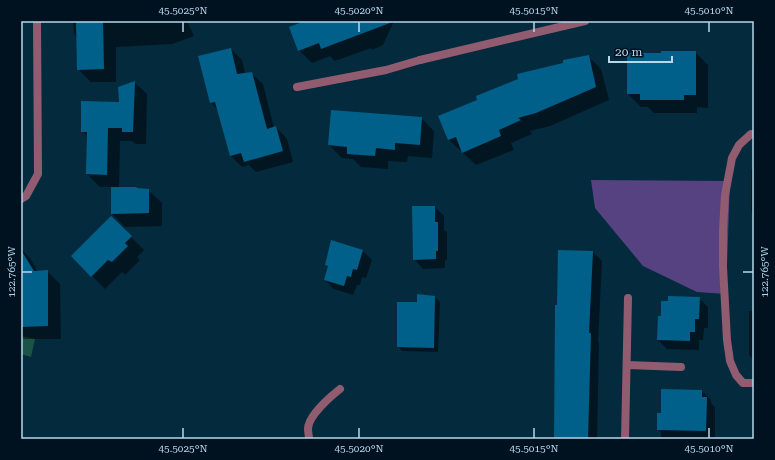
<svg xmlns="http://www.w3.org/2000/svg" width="775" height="460" font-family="'Roboto Serif',serif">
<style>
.forest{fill:#564280}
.water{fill:#1b5347}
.shadow{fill:#0007}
.building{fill:#00608a}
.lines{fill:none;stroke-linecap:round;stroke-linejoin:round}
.lane{stroke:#915c6f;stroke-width:8}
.street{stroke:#915c6f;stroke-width:8}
.ticks{fill:none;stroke:#b6d7ec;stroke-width:1.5}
.neatline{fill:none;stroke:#b6d7ec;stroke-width:1.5}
.ticks-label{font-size:10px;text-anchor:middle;fill:#b6d7ec}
</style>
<rect width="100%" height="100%" fill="#032a3d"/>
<polygon class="forest" points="591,180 730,181 726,294 697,292 643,266 595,208"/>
<polygon class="water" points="21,336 35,339 31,357 21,354"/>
<g class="shadow">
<polygon points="73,21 187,21 194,36 172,44 116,47 116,82 91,82 78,69 77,38 74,34"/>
<polygon points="307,21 394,21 383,45 372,50 371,48 335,61 330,56 312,63 299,50"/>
<polygon points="752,32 754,32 754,67 752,65"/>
<polygon points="231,49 242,60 245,74 251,73 263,84 274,128 276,127 287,139 293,162 256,172 249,165 242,167 231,156 218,110 211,103"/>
<polygon points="695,52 708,65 708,108 697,107 697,113 654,113 648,107 641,107 628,94 662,54"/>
<polygon points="588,56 601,69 609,100 550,126 530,131 532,134 511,143 514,150 476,165 449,140 440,117 565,64"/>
<polygon points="134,82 147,94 146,144 136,144 132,141 120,141 119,188 148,190 162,203 162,226 125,227 112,214 112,187 100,187 87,174 88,137 82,131 121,103"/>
<polygon points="421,118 434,131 432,158 408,156 407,162 388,161 388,169 361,167 353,159 342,158 329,145"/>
<polygon points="751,169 754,169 754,215 751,212"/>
<polygon points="435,207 444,216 444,230 447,232 447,260 445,260 445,268 423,269 414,259"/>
<polygon points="111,217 144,250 137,257 140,260 125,275 122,272 105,289 72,256"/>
<polygon points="332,242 363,251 372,260 366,278 362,277 360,285 357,285 353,295 334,289 325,280 329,268 326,264"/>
<polygon points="21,249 30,258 38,272 47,271 60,284 61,339 24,339 21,337"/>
<polygon points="593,252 602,261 598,342 599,343 597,439 554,439"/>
<polygon points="435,297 440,302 438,352 402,351 398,347 418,303"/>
<polygon points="699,298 708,307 708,328 704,328 703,340 699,340 699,350 667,349 658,340 662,317"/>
<polygon points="749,311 754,311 754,360 749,355"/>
<polygon points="702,391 711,400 711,403 715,407 715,439 661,439 661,432 658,430 662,414"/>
</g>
<g class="building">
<polygon points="76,21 103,21 104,69 77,70"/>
<polygon points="305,21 389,21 390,23 321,49 319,43 298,51 289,27"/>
<polygon points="231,48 237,74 252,72 267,129 276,126 283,151 244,162 241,153 230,156 215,102 210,103 198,56"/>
<polygon points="661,51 696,51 696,95 684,95 684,100 640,100 640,94 627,94 627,53 661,53"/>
<polygon points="589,55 596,87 536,113 518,118 521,120 499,130 501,136 462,153 456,137 448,140 438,116 477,100 476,96 518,79 517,74 563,63 563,60"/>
<polygon points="135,81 133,132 122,132 122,128 108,128 107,175 86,174 87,132 81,132 81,101 119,102 118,87"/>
<polygon points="331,110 422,117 420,145 395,143 395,150 376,148 375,156 347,154 347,147 328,145"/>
<polygon points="111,187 136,187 137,188 149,189 149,213 111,214"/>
<polygon points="412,206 435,206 435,222 438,222 438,251 436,251 436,259 413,260"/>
<polygon points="111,216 132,236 125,243 128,246 112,262 108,260 91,277 71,256"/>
<polygon points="331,240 363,250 357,270 353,269 351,277 347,276 344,286 324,280 328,266 325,265"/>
<polygon points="21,250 34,271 48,270 48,326 21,327"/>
<polygon points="558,250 593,251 589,333 591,333 588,439 554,439 555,305 557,305"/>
<polygon points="417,294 435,296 434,348 397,347 397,302 417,302"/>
<polygon points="668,296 700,297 699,319 695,319 695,332 690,332 690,341 657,340 658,316 661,316 661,301 668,301"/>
<polygon points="661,389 702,390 702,397 707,397 706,431 657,430 657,413 661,413"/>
</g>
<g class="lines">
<g class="lane">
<polyline points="297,87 386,70 420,60"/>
<polyline points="754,134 751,134 739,145 732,158 725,195 723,230 723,267 727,340 730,361 736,375 743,383 754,383"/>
<polyline points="627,365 681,367"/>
</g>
<g class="street">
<polyline points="420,60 585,21"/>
<polyline points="21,199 26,196 38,174 37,21"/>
<path d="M 309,439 C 309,436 308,432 308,429 C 308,416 330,397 340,389"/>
<polyline points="625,439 628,298"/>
</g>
</g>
<path class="ticks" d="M 183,22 L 183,32M 359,22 L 359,32M 534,22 L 534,32M 709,22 L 709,32M 22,272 L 32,272M 743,272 L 753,272M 183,428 L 183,438M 359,428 L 359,438M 534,428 L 534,438M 709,428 L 709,438"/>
<rect width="775" height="460" fill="none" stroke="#001120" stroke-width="44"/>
<path d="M609 56v6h63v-6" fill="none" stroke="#b6d7ec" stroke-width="2"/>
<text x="615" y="56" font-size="12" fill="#b6d7ec" stroke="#001120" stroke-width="3" paint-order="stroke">20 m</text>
<rect x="22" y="22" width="731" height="416" class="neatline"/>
<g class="ticks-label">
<text x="183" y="14">45.5025°N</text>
<text x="359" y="14">45.5020°N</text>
<text x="534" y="14">45.5015°N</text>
<text x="709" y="14">45.5010°N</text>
<text transform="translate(764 272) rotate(-90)" y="4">122.765°W</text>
<text transform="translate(11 272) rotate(-90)" y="4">122.765°W</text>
<text x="183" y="452">45.5025°N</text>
<text x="359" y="452">45.5020°N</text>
<text x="534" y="452">45.5015°N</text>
<text x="709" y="452">45.5010°N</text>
</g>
</svg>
